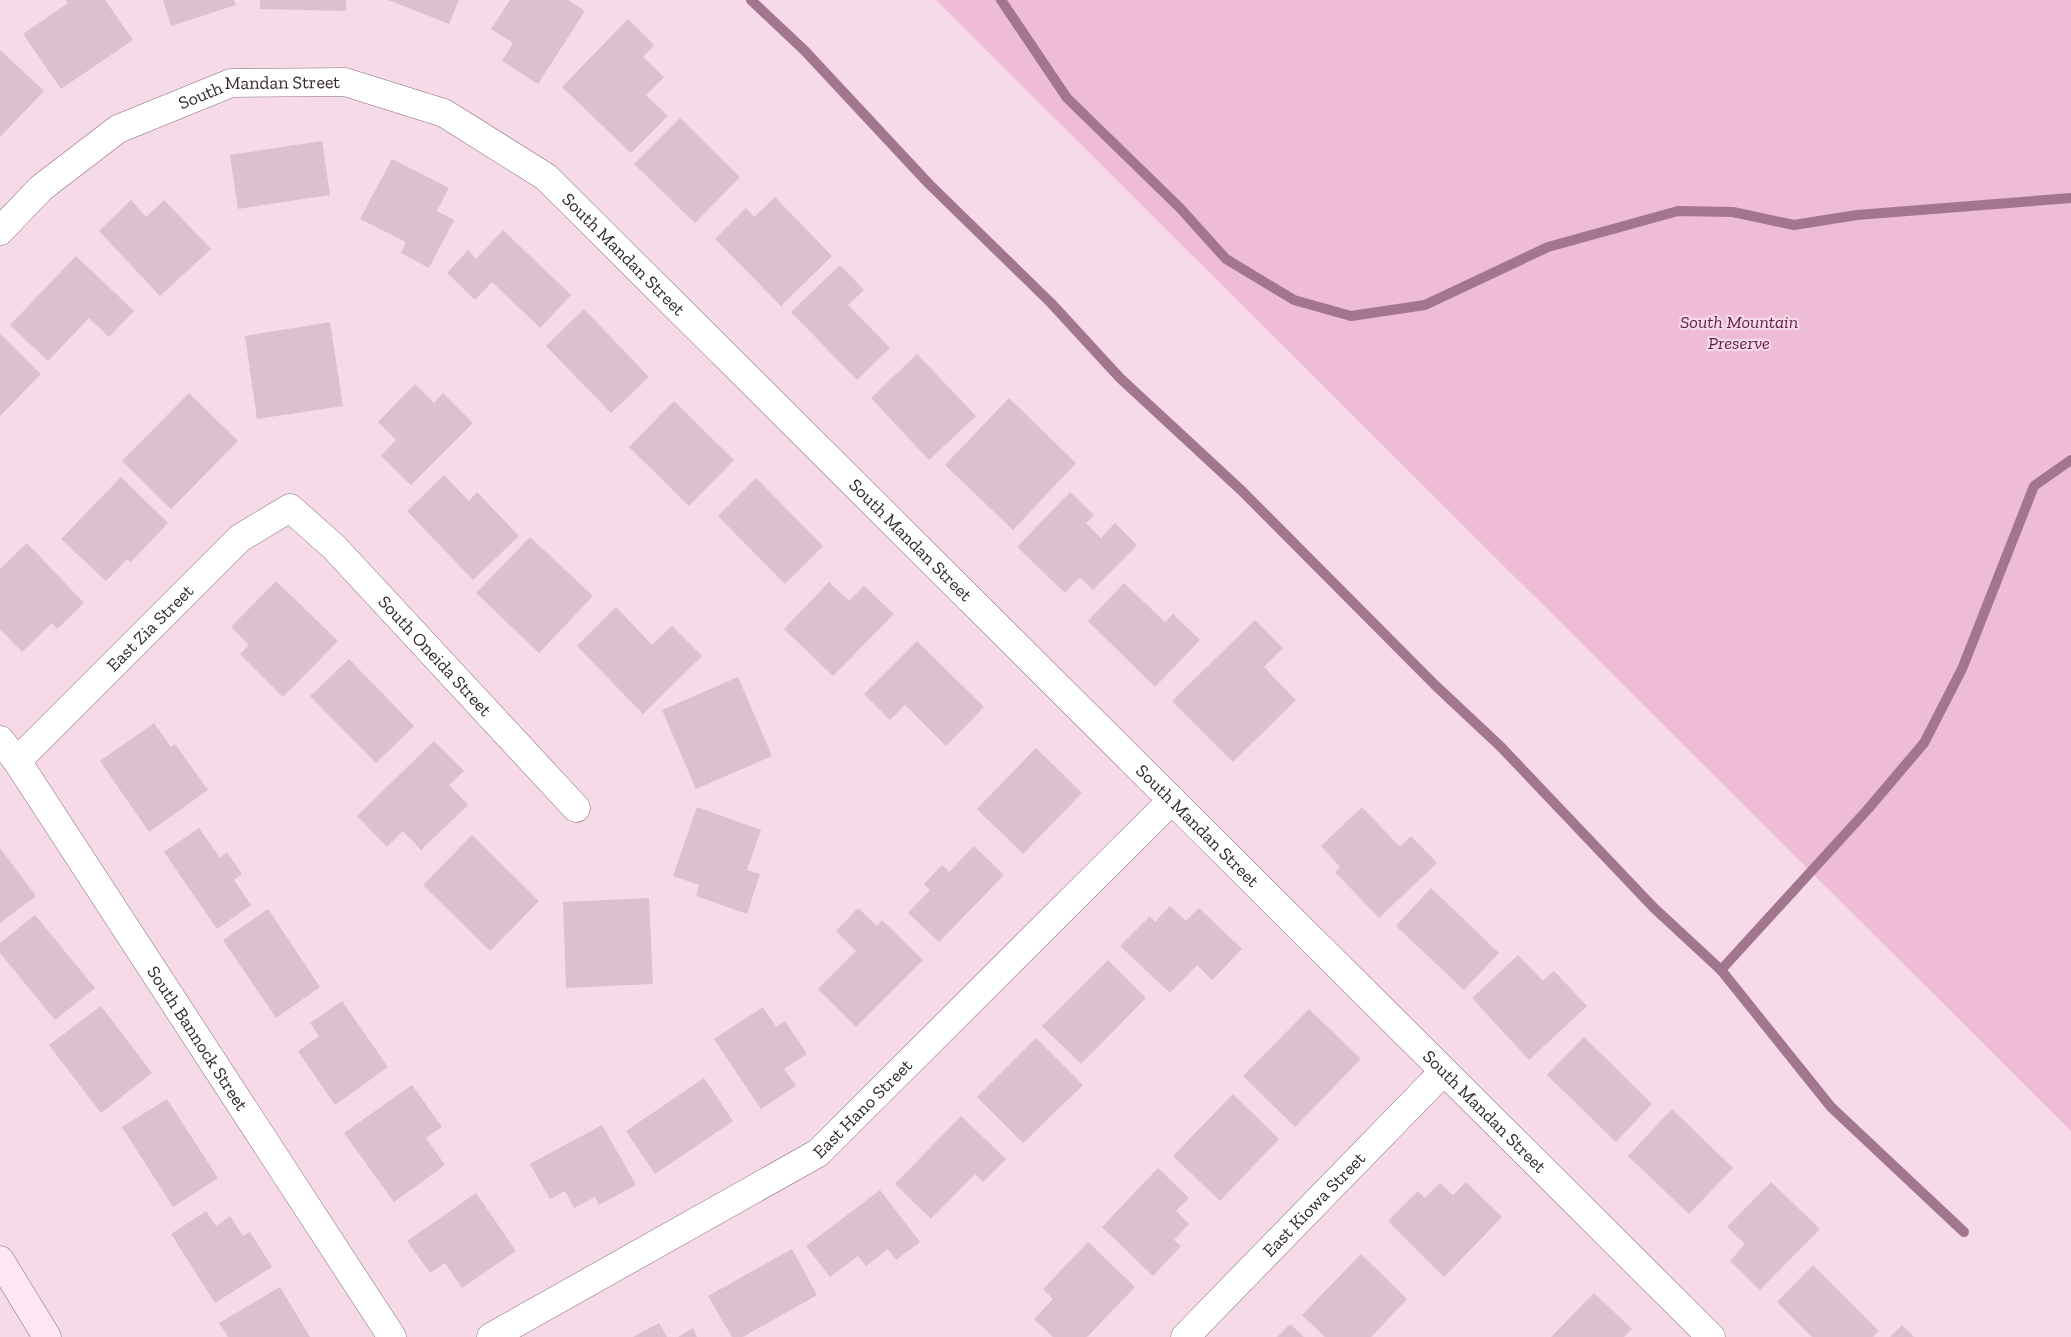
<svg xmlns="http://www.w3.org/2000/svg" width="2071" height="1337" font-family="'Zilla Slab',serif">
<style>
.green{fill:#eebcd6}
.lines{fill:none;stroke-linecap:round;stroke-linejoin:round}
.stream{stroke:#a2768e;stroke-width:10}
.building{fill:#dbc0cd}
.minor-casing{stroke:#866d7a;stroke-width:29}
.secondary-casing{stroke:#866d7a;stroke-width:29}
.minor{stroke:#fff;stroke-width:28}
.secondary{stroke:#fde7f3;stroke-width:28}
.labels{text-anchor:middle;stroke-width:4.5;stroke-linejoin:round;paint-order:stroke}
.street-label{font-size:18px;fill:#32282d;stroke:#f6dae8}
.park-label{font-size:18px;font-style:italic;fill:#611d48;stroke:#f6dae8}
</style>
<rect width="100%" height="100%" fill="#f6dae8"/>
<polygon class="green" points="936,0 2071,0 2071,1131"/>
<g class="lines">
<g class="stream">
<polyline points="751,0 805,51 929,184 1051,303 1120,378 1242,491 1435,685 1501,747 1654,908 1721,970 1831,1107 1964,1232"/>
<polyline points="1001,0 1067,98 1180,208 1226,259 1294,300 1351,316 1425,305 1548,247 1678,211 1733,212 1794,225 1857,215 2071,198"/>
<polyline points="1721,970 1868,809 1924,743 1962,669 2034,486 2071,460"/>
</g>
</g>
<g class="building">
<polygon points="66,0 105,0 133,40 61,89 23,34 68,3"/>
<polygon points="163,0 234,0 236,5 171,26"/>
<polygon points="260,0 346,0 346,11 260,9"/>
<polygon points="388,0 459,0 449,24"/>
<polygon points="510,0 568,0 585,11 538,84 502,61 513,43 491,29"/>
<polygon points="628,19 654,45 643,57 664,77 646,95 668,116 631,153 562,87"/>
<polygon points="0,50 44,91 0,137"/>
<polygon points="680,118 740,177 695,223 634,164"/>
<polygon points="322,141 330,195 238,209 230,155"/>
<polygon points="392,159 449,188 437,211 454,220 429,268 401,253 406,242 360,219"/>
<polygon points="775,197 832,256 781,306 715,239 746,208 754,217"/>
<polygon points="131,200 146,217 164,200 211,249 160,296 99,231"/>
<polygon points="503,230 571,295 540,328 492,282 475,300 447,273 468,250 476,259"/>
<polygon points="76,256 134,311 109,337 89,318 48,361 10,325"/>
<polygon points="840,265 864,290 848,305 890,348 857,380 791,312"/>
<polygon points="584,309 649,377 611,413 546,346"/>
<polygon points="330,322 343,406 257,419 245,336"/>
<polygon points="0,334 41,374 0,416"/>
<polygon points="917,354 976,416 929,460 871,398"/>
<polygon points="415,384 434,403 443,393 473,423 411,485 381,456 396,440 378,422"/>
<polygon points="189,393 238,441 171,509 122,461"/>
<polygon points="1009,398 1076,463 1013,530 945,465"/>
<polygon points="674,401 734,460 689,506 629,447"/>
<polygon points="444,475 469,501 477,492 519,536 473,580 407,511"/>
<polygon points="121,477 168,523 131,562 127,559 106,581 61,539"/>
<polygon points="756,478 823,546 785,584 718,516"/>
<polygon points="1070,492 1094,515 1086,523 1101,538 1115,523 1137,545 1093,590 1080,577 1065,593 1017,547"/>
<polygon points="530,537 593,596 539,653 476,593"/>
<polygon points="27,543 84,603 57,629 52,623 22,652 0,629 0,569"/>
<polygon points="276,581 338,641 283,697 240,654 249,645 231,627"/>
<polygon points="829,582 849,601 864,586 894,614 833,676 784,629"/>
<polygon points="1124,583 1165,622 1173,614 1200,640 1155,687 1088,621"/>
<polygon points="616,607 652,645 672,626 702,656 643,714 577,646"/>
<polygon points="1255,620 1283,648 1264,667 1296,700 1233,762 1172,701"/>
<polygon points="917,641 984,707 946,746 905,705 890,720 864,694"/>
<polygon points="349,659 414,726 376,763 310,696"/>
<polygon points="738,677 772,756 696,789 662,710"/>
<polygon points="154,723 171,747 175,744 208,790 149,832 100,761"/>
<polygon points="434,741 464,771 449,785 468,805 421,850 403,831 387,847 357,816"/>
<polygon points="1036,748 1082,793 1023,854 977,809"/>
<polygon points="697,807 761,830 747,870 760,874 747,914 696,896 699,885 673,876"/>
<polygon points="1362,807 1400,847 1411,836 1437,863 1379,918 1335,872 1340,867 1321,846"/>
<polygon points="199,828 220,858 227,852 242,874 234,880 251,905 217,929 164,852"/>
<polygon points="472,835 539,901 490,951 423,885"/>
<polygon points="974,846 1004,875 939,942 908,913 930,890 924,884 942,865 949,872"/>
<polygon points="0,848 36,896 0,923"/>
<polygon points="1431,888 1499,953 1464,990 1396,926"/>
<polygon points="649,898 653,984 566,988 563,902"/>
<polygon points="1170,906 1186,921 1199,908 1242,949 1212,980 1197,965 1170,993 1120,946 1150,916 1155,922"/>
<polygon points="858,908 877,926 882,920 923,960 856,1027 818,989 856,951 836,931"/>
<polygon points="268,909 320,987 276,1018 223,940"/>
<polygon points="35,915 95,988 55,1020 0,953 0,943"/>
<polygon points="1518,955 1543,981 1554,971 1587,1006 1529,1060 1472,998"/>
<polygon points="1108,960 1146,998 1081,1064 1042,1026"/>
<polygon points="342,1001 388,1067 335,1105 298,1051 319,1036 310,1023"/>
<polygon points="101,1006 152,1073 101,1113 49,1045"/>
<polygon points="763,1007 776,1027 785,1021 807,1054 784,1069 796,1086 761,1109 714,1039"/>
<polygon points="1309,1009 1361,1059 1295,1127 1243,1076"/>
<polygon points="1584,1037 1652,1104 1616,1142 1547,1075"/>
<polygon points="1036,1038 1083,1085 1023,1143 977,1097"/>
<polygon points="704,1078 733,1121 655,1174 626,1131"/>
<polygon points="412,1085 442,1127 426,1138 445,1165 394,1202 344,1133"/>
<polygon points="1233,1094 1279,1139 1220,1201 1173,1156"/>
<polygon points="167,1099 218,1178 173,1207 122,1127"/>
<polygon points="1672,1109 1733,1168 1689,1214 1628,1156"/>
<polygon points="961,1116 1006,1159 983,1182 975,1174 931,1219 895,1184"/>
<polygon points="602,1125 636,1185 599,1205 595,1197 574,1208 565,1191 550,1199 530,1164"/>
<polygon points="1158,1168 1189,1198 1176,1211 1189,1224 1174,1240 1181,1246 1153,1276 1102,1227"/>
<polygon points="1466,1182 1502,1217 1444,1277 1388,1221 1418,1191 1425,1198 1440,1183 1453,1195"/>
<polygon points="1771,1182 1820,1229 1760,1290 1730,1261 1745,1244 1727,1227"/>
<polygon points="880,1190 920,1242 896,1260 888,1249 866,1266 858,1256 830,1277 806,1246"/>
<polygon points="476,1193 516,1251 462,1288 445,1263 430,1273 407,1241"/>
<polygon points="206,1211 216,1226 230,1216 243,1236 250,1232 272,1267 215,1303 171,1234"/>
<polygon points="1088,1242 1135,1287 1087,1337 1053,1337 1034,1319 1053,1299 1043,1289"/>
<polygon points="792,1249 817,1295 743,1337 732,1337 708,1296"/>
<polygon points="1361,1254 1407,1299 1371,1337 1325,1337 1302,1315"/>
<polygon points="1813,1265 1879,1331 1873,1337 1812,1337 1777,1302"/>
<polygon points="280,1287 310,1337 228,1337 219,1323"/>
<polygon points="1594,1293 1632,1329 1624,1337 1551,1337"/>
<polygon points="659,1323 667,1337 633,1337"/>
<polygon points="1290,1324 1304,1337 1277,1337"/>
<polygon points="1902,1325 1914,1337 1890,1337"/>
<polygon points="693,1328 697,1337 678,1337"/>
</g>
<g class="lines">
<g class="minor-casing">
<g id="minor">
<path id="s1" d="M 0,231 L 41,188 L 118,129 L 231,83 L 345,82 L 444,113 L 546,177 L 1711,1337"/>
<path id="s2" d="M 0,740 L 17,761 L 392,1337"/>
<path id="s3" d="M 17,761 L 240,538 L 290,508 L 334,547 L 576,808"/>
<path id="s4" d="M 491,1337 L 818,1153 L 1172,800"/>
<path id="s5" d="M 1185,1337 L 1444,1071"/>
</g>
</g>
<g class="secondary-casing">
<polyline id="secondary" points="0,1260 47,1337"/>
</g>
<use href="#minor" class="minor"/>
<use href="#secondary" class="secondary"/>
</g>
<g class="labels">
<g class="street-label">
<text dy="6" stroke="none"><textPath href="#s1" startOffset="305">South Mandan Street</textPath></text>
<text dy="6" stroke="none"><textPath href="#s1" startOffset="726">South Mandan Street</textPath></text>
<text dy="6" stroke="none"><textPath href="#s1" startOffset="1131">South Mandan Street</textPath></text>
<text dy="6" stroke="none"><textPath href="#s3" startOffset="188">East Zia Street</textPath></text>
<text dy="6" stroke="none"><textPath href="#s3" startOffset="581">South Oneida Street</textPath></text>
<text dy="6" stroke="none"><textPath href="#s1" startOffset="1536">South Mandan Street</textPath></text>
<text dy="6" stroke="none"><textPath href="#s2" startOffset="358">South Bannock Street</textPath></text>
<text dy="6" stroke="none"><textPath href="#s4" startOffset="438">East Hano Street</textPath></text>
<text dy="6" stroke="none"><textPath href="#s1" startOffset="1941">South Mandan Street</textPath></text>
<text dy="6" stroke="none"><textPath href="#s5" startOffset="185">East Kiowa Street</textPath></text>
</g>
<g class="park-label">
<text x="1739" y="328">South Mountain<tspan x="1739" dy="21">Preserve</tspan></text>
</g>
</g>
</svg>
